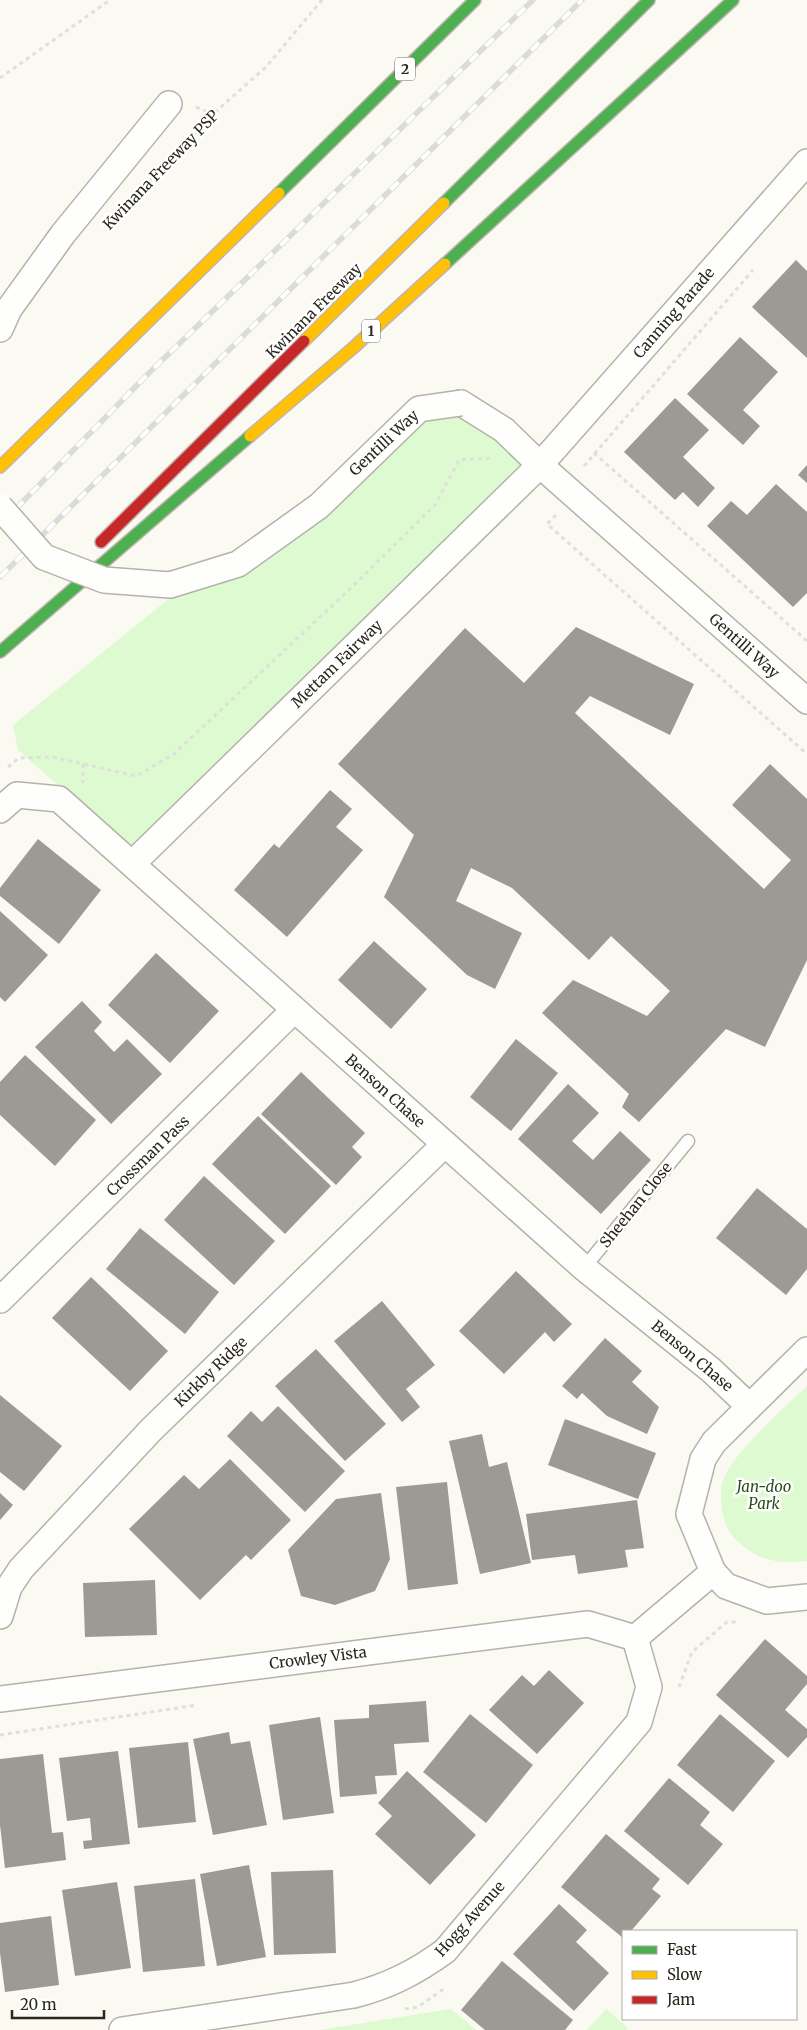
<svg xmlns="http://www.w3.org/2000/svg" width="807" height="2030" font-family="Merriweather,serif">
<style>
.green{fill:#defad0}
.building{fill:#9c9a92}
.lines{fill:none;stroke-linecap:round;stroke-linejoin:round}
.lane-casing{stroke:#b5b2aa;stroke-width:15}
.street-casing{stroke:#b5b2aa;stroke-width:28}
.fast-casing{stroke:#c3b4b0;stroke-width:14}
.slow-casing{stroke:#c3b4b0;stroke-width:14}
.jam-casing{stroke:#c3b4b0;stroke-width:14}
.path{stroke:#dfdfdc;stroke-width:3;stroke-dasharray:4 4;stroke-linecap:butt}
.lane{stroke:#fefefd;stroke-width:12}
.street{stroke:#fefefd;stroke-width:25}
.fast{stroke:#4caf50;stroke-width:11}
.slow{stroke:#ffc107;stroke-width:11}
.jam{stroke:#c62828;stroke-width:11}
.rail-casing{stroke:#dbdbd8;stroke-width:5.5}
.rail{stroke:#fff;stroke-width:4;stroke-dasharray:11;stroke-linecap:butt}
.street-bridge-casing{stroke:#b5b2aa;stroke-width:28;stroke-linecap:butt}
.street-bridge{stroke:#fefefd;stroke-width:25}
.labels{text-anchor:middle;stroke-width:5;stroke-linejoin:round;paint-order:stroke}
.shield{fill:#fff;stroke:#6b6861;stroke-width:1}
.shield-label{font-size:14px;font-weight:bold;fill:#2b271d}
.street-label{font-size:15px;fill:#2b271d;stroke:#fff}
.park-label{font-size:15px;font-style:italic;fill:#2a501a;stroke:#fff}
</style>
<rect width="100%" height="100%" fill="#faf9f2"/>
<g class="green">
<polygon points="466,414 527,465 132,850 18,750 13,725 176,593 425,418"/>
<path d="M 807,1386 L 807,1561 C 776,1564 760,1561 737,1541 C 728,1533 724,1521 722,1510 C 721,1501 720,1489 723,1480 C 733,1453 785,1407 807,1386 Z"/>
<polygon points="451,2009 476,2030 320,2030"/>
<polygon points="606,2009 628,2028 626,2030 587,2030"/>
</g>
<g class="building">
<polygon points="796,260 807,271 807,358 752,307"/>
<polygon points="740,337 778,372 743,410 760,426 743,445 687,394"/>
<polygon points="675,398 709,430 683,457 715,488 698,507 683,492 675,500 624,452"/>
<polygon points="807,465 807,483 798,475"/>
<polygon points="776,484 807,512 807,593 793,607 707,526 731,501 747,515"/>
<polygon points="576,627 694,684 670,735 590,696 575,713 764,889 791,860 732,805 770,764 807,799 807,960 765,1047 726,1029 639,1122 622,1107 629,1094 542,1013 573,980 647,1016 670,991 611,936 589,960 512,888 471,868 456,901 522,933 495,989 467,975 384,897 414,835 338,764 465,628 524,683"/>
<polygon points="330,790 352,809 336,827 363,850 287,937 234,890 274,844 279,848"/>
<polygon points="38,839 101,890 59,944 0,896 0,888"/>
<polygon points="0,911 48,955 5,1002 0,997"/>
<polygon points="374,941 427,989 391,1029 338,980"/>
<polygon points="156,953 219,1011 170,1063 108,1005"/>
<polygon points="82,1001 102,1022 94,1031 114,1052 127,1039 162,1074 111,1124 35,1047"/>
<polygon points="516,1039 558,1073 511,1131 470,1097"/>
<polygon points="25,1055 96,1120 55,1166 0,1115 0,1082"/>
<polygon points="301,1072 365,1133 352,1147 362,1157 336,1185 261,1114"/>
<polygon points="568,1084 599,1113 572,1141 593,1160 620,1131 651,1160 601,1214 518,1139"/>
<polygon points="258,1116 331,1186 285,1234 212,1164"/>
<polygon points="204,1176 275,1241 234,1285 164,1220"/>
<polygon points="757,1188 807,1229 807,1269 786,1295 716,1238"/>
<polygon points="140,1228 219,1292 185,1334 106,1269"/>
<polygon points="516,1271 572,1324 554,1342 545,1332 504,1374 459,1331"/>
<polygon points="91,1277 168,1351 130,1391 52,1318"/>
<polygon points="382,1301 435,1365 406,1389 420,1407 402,1422 334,1341"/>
<polygon points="605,1338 642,1371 632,1382 659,1407 647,1434 607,1416 582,1393 577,1399 562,1386"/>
<polygon points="316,1349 386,1424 345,1461 275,1386"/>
<polygon points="0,1395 62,1446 24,1491 0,1472"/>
<polygon points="278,1406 345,1471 305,1512 227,1436 251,1411 262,1422"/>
<polygon points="565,1419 656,1453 638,1499 548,1465"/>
<polygon points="482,1434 489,1467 507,1462 531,1563 480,1574 449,1441"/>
<polygon points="230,1459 291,1520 251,1560 246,1555 200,1600 129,1529 184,1475 199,1489"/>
<polygon points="447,1482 458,1584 408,1590 396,1487"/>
<polygon points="0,1493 13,1505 0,1520"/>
<polygon points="381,1493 390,1559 375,1591 335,1605 301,1596 288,1550 336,1499"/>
<polygon points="637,1500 644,1548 625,1550 628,1567 578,1574 575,1555 532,1560 526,1514"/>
<polygon points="155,1580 157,1635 85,1637 83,1583"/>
<polygon points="765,1639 807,1676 807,1684 785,1710 807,1729 807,1737 788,1758 716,1695"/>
<polygon points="549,1670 584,1703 537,1754 489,1710 522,1675 534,1686"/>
<polygon points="426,1701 429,1742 394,1744 397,1775 375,1776 377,1794 340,1797 334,1720 369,1718 369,1705"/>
<polygon points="470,1714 533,1765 486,1823 423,1772"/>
<polygon points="720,1714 775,1761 733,1812 677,1765"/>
<polygon points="320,1717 334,1813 283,1820 269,1725"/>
<polygon points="229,1732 231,1744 250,1741 267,1825 213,1835 193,1739"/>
<polygon points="188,1742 196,1822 138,1828 129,1748"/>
<polygon points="118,1751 130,1844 84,1849 83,1841 92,1840 90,1818 67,1821 59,1758"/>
<polygon points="43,1754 52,1833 63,1832 66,1860 5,1868 0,1825 0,1759"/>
<polygon points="407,1771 476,1835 430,1885 375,1834 392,1816 378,1803"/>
<polygon points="669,1778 710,1812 700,1825 723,1844 688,1885 624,1831"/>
<polygon points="606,1834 660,1879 652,1889 661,1896 631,1931 623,1931 623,1938 561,1887"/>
<polygon points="249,1865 266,1957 217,1966 200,1874"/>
<polygon points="333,1870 336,1953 274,1955 271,1872"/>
<polygon points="195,1879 205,1966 143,1972 134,1886"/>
<polygon points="117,1882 131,1968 75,1976 62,1890"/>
<polygon points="559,1904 587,1930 576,1942 609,1973 574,2011 513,1954"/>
<polygon points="51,1916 59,1985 5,1992 0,1953 0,1923"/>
<polygon points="502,1961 573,2020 565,2030 485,2030 461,2010"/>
</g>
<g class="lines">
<g class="lane-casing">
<polyline id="lane" points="584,1268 688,1141"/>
</g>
<g class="street-casing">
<g id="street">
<polyline points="0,329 9,309 63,234 169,104"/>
<polyline points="461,403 504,430 540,465 807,701"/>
<polyline points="0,810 17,795 59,799 584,1268 711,1370 749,1406"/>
<polyline points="133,863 540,465 807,162"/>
<polyline points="0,1300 294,1010"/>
<polyline points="807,1350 714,1442 703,1459 689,1514 713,1572 726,1586 767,1601 807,1597"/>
<polyline points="0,1616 9,1587 21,1569 151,1430 445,1144"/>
<polyline points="635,1638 713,1572"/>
<polyline points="0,1699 588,1624 635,1638"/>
<path d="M 122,2030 L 354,1995 C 389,1986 416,1972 445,1951 L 639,1722 L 649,1687 L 635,1638"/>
</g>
</g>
<g class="fast-casing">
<g id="fast">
<polyline points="279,193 475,0"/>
<polyline points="444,203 649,0"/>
<polyline points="445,264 733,0"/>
<polyline points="0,652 250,436"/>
</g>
</g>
<g class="slow-casing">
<g id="slow">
<polyline points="304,341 444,203"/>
<polyline points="250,436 353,348 445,264"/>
<polyline points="0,467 279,193"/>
</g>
</g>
<g class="jam-casing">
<polyline id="jam" points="101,542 304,341"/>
</g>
<g class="path">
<polyline points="0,78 110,0"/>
<polyline points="196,107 213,114"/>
<polyline points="121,211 213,114 266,67 322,0"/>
<polyline points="594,453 807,641"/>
<polyline points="584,466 753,270"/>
<polyline points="556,515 547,524 807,754"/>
<polyline points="83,764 83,783"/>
<polyline points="8,767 19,758 53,757 136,776 174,754 353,586 435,505 459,460 492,458"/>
<polyline points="679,1687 692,1652 727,1622 737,1622"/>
<polyline points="0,1735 197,1705"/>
<polyline points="405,2009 418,2007 445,1988"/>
</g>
<use href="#lane" class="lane"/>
<use href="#street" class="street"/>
<use href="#fast" class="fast"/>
<use href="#slow" class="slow"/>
<use href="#jam" class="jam"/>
<g class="rail-casing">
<g id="rail">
<polyline points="0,525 149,373 533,0"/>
<polyline points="0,577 582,0"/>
</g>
</g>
<use href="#rail" class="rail"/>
<g class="street-bridge-casing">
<polyline id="street-bridge" points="0,507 44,557 104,580 170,585 238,564 319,506 419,409 461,403"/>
</g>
<use href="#street-bridge" class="street-bridge"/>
</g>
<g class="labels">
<g class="shield">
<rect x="395" y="57.5" width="20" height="23" rx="4"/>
<rect x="362" y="319.5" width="18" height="23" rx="4"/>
</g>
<g class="shield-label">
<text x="405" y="74">2</text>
<text x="371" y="336">1</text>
</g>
<g class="street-label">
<text transform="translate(161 170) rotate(-46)" y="5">Kwinana Freeway PSP</text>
<text transform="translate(314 311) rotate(-45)" y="5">Kwinana Freeway</text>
<text transform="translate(674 313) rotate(-49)" y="5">Canning Parade</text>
<text transform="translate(384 443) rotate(-43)" y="5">Gentilli Way</text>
<text transform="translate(744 646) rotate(42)" y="5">Gentilli Way</text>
<text transform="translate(337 664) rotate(-44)" y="5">Mettam Fairway</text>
<text transform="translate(385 1091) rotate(42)" y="5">Benson Chase</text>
<text transform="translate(148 1156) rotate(-44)" y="5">Crossman Pass</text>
<text transform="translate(636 1205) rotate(-51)" y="5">Sheehan Close</text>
<text transform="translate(692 1356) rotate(40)" y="5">Benson Chase</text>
<text transform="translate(211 1372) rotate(-44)" y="5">Kirkby Ridge</text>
<text transform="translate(318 1658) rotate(-7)" y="5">Crowley Vista</text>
<text transform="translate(470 1919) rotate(-48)" y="5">Hogg Avenue</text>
</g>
<g class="park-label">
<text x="764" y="1492">Jan-doo<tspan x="764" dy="17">Park</tspan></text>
</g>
</g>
<rect x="622" y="1930" width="175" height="90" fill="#ffffff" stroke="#aaa9a5"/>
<rect x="632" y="1946" width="25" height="8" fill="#4caf50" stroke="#aaa9a5"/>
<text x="667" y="1955" font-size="15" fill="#2b271d">Fast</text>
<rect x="632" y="1971" width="25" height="8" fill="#ffc107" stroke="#aaa9a5"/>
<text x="667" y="1980" font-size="15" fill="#2b271d">Slow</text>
<rect x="632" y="1996" width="25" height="8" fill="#c62828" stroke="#aaa9a5"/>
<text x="667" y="2005" font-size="15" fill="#2b271d">Jam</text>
<path d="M12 2010v8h92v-8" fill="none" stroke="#2b271d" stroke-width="2.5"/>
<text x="20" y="2010" font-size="15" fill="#2b271d" stroke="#ffffff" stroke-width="4" paint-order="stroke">20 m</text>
</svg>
